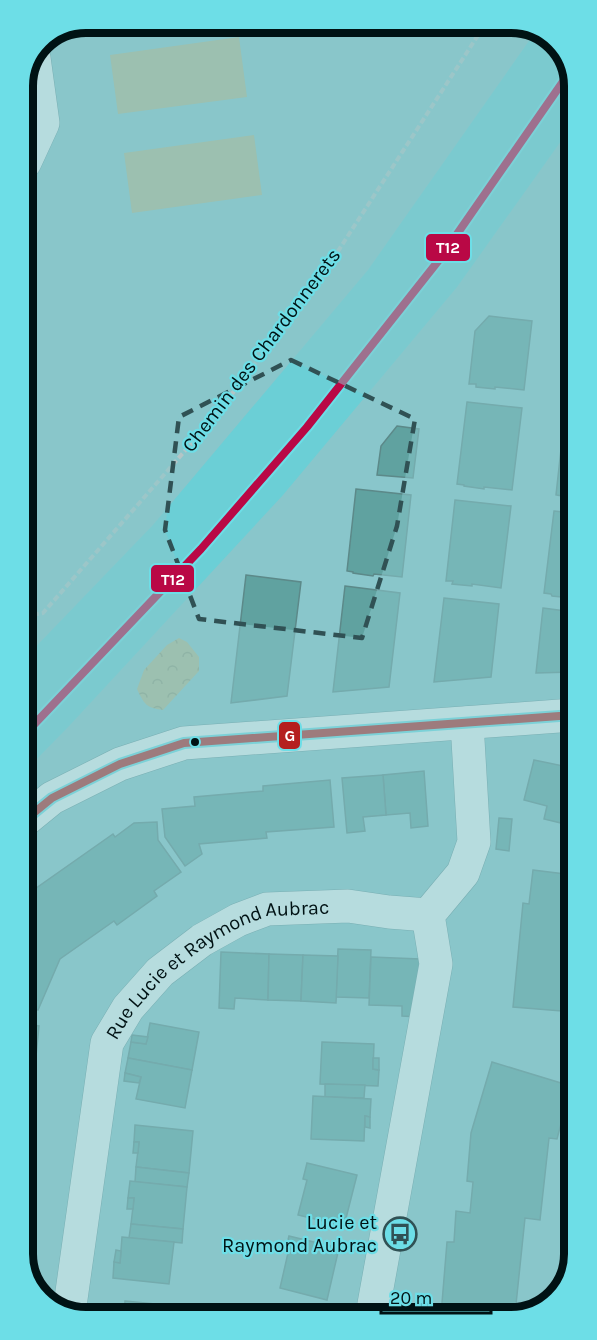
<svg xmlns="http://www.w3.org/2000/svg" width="597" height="1340" font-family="Karla,sans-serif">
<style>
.built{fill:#6bcfd6}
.park{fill:url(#park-crowns)}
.pitch{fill:#b3b890}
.building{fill:#60a2a0;stroke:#5c8989;stroke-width:1.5}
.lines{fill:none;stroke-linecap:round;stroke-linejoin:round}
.minor-casing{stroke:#669296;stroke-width:34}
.path{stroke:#b4c5c6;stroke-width:4;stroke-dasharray:6 3;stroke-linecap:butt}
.minor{stroke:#edf6f7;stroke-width:33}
.bus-1-casing{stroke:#6ddee7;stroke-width:12}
.bus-1{stroke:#b51f1f;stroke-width:8}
.tram-1-casing{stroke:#6ddee7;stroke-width:12}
.tram-1{stroke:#b90845;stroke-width:8}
.marked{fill:none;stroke:#305154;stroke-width:4.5;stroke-dasharray:12 8;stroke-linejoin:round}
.bus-dot{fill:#001214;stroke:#6ddee7;stroke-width:2}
.labels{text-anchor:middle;stroke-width:4.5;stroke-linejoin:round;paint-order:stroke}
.street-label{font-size:20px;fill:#001214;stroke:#6ddee7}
.poi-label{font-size:20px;fill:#001214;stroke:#6ddee7;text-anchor:end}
.rim{fill:none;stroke:#001214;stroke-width:8}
.line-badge{stroke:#6ddee7;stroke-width:2}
.badge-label{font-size:16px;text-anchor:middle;font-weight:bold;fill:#fff}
</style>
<defs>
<pattern id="park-crowns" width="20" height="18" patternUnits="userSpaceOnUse" patternTransform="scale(1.5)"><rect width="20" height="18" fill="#b3b890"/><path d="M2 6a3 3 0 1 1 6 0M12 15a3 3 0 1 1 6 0" fill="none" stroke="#989d7b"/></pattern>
</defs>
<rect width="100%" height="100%" fill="#89c6cb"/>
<polygon class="built" points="536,31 549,35 571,65 571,127 457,287 283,495 69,726 25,771 24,659 153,525 368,270"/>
<path class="park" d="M 179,638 L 187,642 L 199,657 L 199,671 L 163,710 C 146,708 144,704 137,689 L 144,670 L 167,645 Z"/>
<g class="pitch">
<polygon points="239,37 247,97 118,114 110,55"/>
<polygon points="254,135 262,195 132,213 124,153"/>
</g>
<g class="building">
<polygon points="489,316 532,321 524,390 495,387 495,389 476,387 476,384 469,384 475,331"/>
<polygon points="572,349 572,397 567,396"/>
<polygon points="467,402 522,408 512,490 484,487 484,489 464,486 464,485 457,484"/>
<polygon points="565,413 572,414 572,499 562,498 562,496 556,495"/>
<polygon points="397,426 419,429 413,478 377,475 381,446"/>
<polygon points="356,489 411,495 402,577 374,574 373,576 353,573 353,572 347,571"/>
<polygon points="455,500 511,506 501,588 472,584 472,586 452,584 453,581 446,581"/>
<polygon points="554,511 572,513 573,595 571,595 571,598 552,596 551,594 544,593"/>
<polygon points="246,575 301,582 287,696 231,703"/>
<polygon points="345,586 400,593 389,687 333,692"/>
<polygon points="444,598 499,604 491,677 434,682"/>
<polygon points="543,608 573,612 573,672 536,673"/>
<polygon points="534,760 573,768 561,823 544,819 547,806 524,800"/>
<polygon points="424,771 428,826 411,828 410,813 386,815 383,775"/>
<polygon points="573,771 573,826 561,823"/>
<polygon points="383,775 386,815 363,817 365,831 347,833 342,778"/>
<polygon points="330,780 334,827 266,832 267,838 199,844 202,854 185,866 165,837 162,809 195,806 194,797 263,791 263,786"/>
<polygon points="499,818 512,819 509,851 496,849"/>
<polygon points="157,822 158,840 181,872 154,891 157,896 117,925 114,921 60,959 38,1010 25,1005 25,896 113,834 115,837 134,823"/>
<polygon points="533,870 573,875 574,1012 513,1007 523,903 529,904"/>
<polygon points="338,949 371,950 369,998 336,997"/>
<polygon points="221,952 269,954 268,1000 235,998 234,1009 219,1008"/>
<polygon points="269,954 303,955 301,1001 268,1000"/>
<polygon points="303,955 338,956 336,1003 301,1001"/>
<polygon points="371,957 420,959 418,1017 402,1016 402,1006 369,1005"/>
<polygon points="150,1023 199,1032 192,1070 128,1058 131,1042 146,1044"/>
<polygon points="25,1024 39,1026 35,1066 25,1066"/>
<polygon points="132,1035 148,1037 146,1044 131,1042"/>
<polygon points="322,1042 374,1044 373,1069 379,1070 378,1086 320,1084"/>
<polygon points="128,1058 192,1070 185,1108 136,1099 141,1077 125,1073"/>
<polygon points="373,1058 379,1058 379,1070 373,1069"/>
<polygon points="492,1062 571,1086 557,1139 549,1138 540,1220 525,1218 515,1314 441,1315 447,1242 454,1242 456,1211 470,1213 473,1182 467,1181 471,1133"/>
<polygon points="25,1066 35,1066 30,1107 26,1106"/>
<polygon points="125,1073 141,1077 139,1083 124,1081"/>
<polygon points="325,1084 365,1085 364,1098 325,1097"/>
<polygon points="313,1096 371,1099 370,1117 365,1116 364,1141 311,1139"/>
<polygon points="26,1106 30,1107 27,1143 26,1143"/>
<polygon points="365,1116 370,1117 370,1128 365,1127"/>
<polygon points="135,1125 193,1131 189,1173 136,1167 139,1142 134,1142"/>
<polygon points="134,1142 139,1142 138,1153 133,1153"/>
<polygon points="307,1163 357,1175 344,1226 298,1215 307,1180 303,1179"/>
<polygon points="136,1167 189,1173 187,1187 135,1182"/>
<polygon points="130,1181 187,1187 183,1229 131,1224 134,1198 128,1198"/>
<polygon points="128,1198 134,1198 133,1209 127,1209"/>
<polygon points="131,1224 183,1229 182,1243 129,1238"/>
<polygon points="289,1236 339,1248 327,1300 280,1288 288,1253 285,1252"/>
<polygon points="122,1237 174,1242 169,1284 113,1278 114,1262 120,1263"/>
<polygon points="116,1250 121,1251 120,1263 114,1262"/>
<polygon points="125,1301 175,1306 174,1317 124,1317"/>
</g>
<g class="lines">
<g class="minor-casing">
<g id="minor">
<polyline points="23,164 25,162 43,123 34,58"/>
<polyline points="25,820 52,798 120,764 184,743 573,715"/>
<path id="s1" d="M 69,1313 L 107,1043 L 128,1008 L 160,972 L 202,940 L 238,920 L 267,909 L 348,906 L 389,912 L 428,915"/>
<polyline points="372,1315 436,964 428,915 463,873 474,842 467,723"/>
</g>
</g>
<polyline class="path" points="24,616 43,613 211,421 316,285 486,23"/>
<use href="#minor" class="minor"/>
<g class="bus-1-casing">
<polyline id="bus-1" points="25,820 52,798 120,764 184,743 573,715"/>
</g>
<use href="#bus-1" class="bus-1"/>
<g class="tram-1-casing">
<polyline id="tram-1" points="24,735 201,549 307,427 439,260 571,70"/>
</g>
<use href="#tram-1" class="tram-1"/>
</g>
<path d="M0 0H597V1340H0ZM 291,360 L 415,419 L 397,526 L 362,638 L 199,619 L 165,530 L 179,417 Z" fill="#89c6cb" fill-opacity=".55" fill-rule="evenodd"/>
<path class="marked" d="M 291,360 L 415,419 L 397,526 L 362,638 L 199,619 L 165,530 L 179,417 Z"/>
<defs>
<g id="bus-ring" transform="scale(1.725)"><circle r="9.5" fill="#6ddee7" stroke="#305154" stroke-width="1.5"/><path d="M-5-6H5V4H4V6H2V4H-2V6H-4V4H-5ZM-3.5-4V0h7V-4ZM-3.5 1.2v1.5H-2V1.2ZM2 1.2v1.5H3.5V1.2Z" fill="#305154"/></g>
</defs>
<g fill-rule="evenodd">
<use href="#bus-ring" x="400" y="1234"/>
</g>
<circle class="bus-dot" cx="195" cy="742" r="5"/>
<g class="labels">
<g class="street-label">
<text transform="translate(261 350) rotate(-53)" y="7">Chemin des Chardonnerets</text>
<text dy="7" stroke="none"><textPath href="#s1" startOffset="414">Rue Lucie et Raymond Aubrac</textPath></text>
</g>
<g class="poi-label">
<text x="377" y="1229">Lucie et<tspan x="377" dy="23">Raymond Aubrac</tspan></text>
</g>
</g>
<path d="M0 0H597V1340H0ZM86 33H511A53 53 0 0 1 564 86V1254A53 53 0 0 1 511 1307H86A53 53 0 0 1 33 1254V86A53 53 0 0 1 86 33Z" fill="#6ddee7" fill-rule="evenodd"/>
<path class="rim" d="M86 33H511A53 53 0 0 1 564 86V1254A53 53 0 0 1 511 1307H86A53 53 0 0 1 33 1254V86A53 53 0 0 1 86 33Z"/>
<g class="line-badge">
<rect x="425" y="233" width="46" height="29" rx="6" fill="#b90845"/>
<rect x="150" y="564" width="45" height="29" rx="6" fill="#b90845"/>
<rect x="278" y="721" width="23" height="29" rx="6" fill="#b51f1f"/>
</g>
<g class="badge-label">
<text x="448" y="253">T12</text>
<text x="173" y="585">T12</text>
<text x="290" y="741">G</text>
</g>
<path d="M381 1304v9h110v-9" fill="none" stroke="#001214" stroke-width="3"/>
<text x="390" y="1304" font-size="18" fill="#001214" stroke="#6ddee7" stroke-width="4.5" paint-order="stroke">20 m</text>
</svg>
